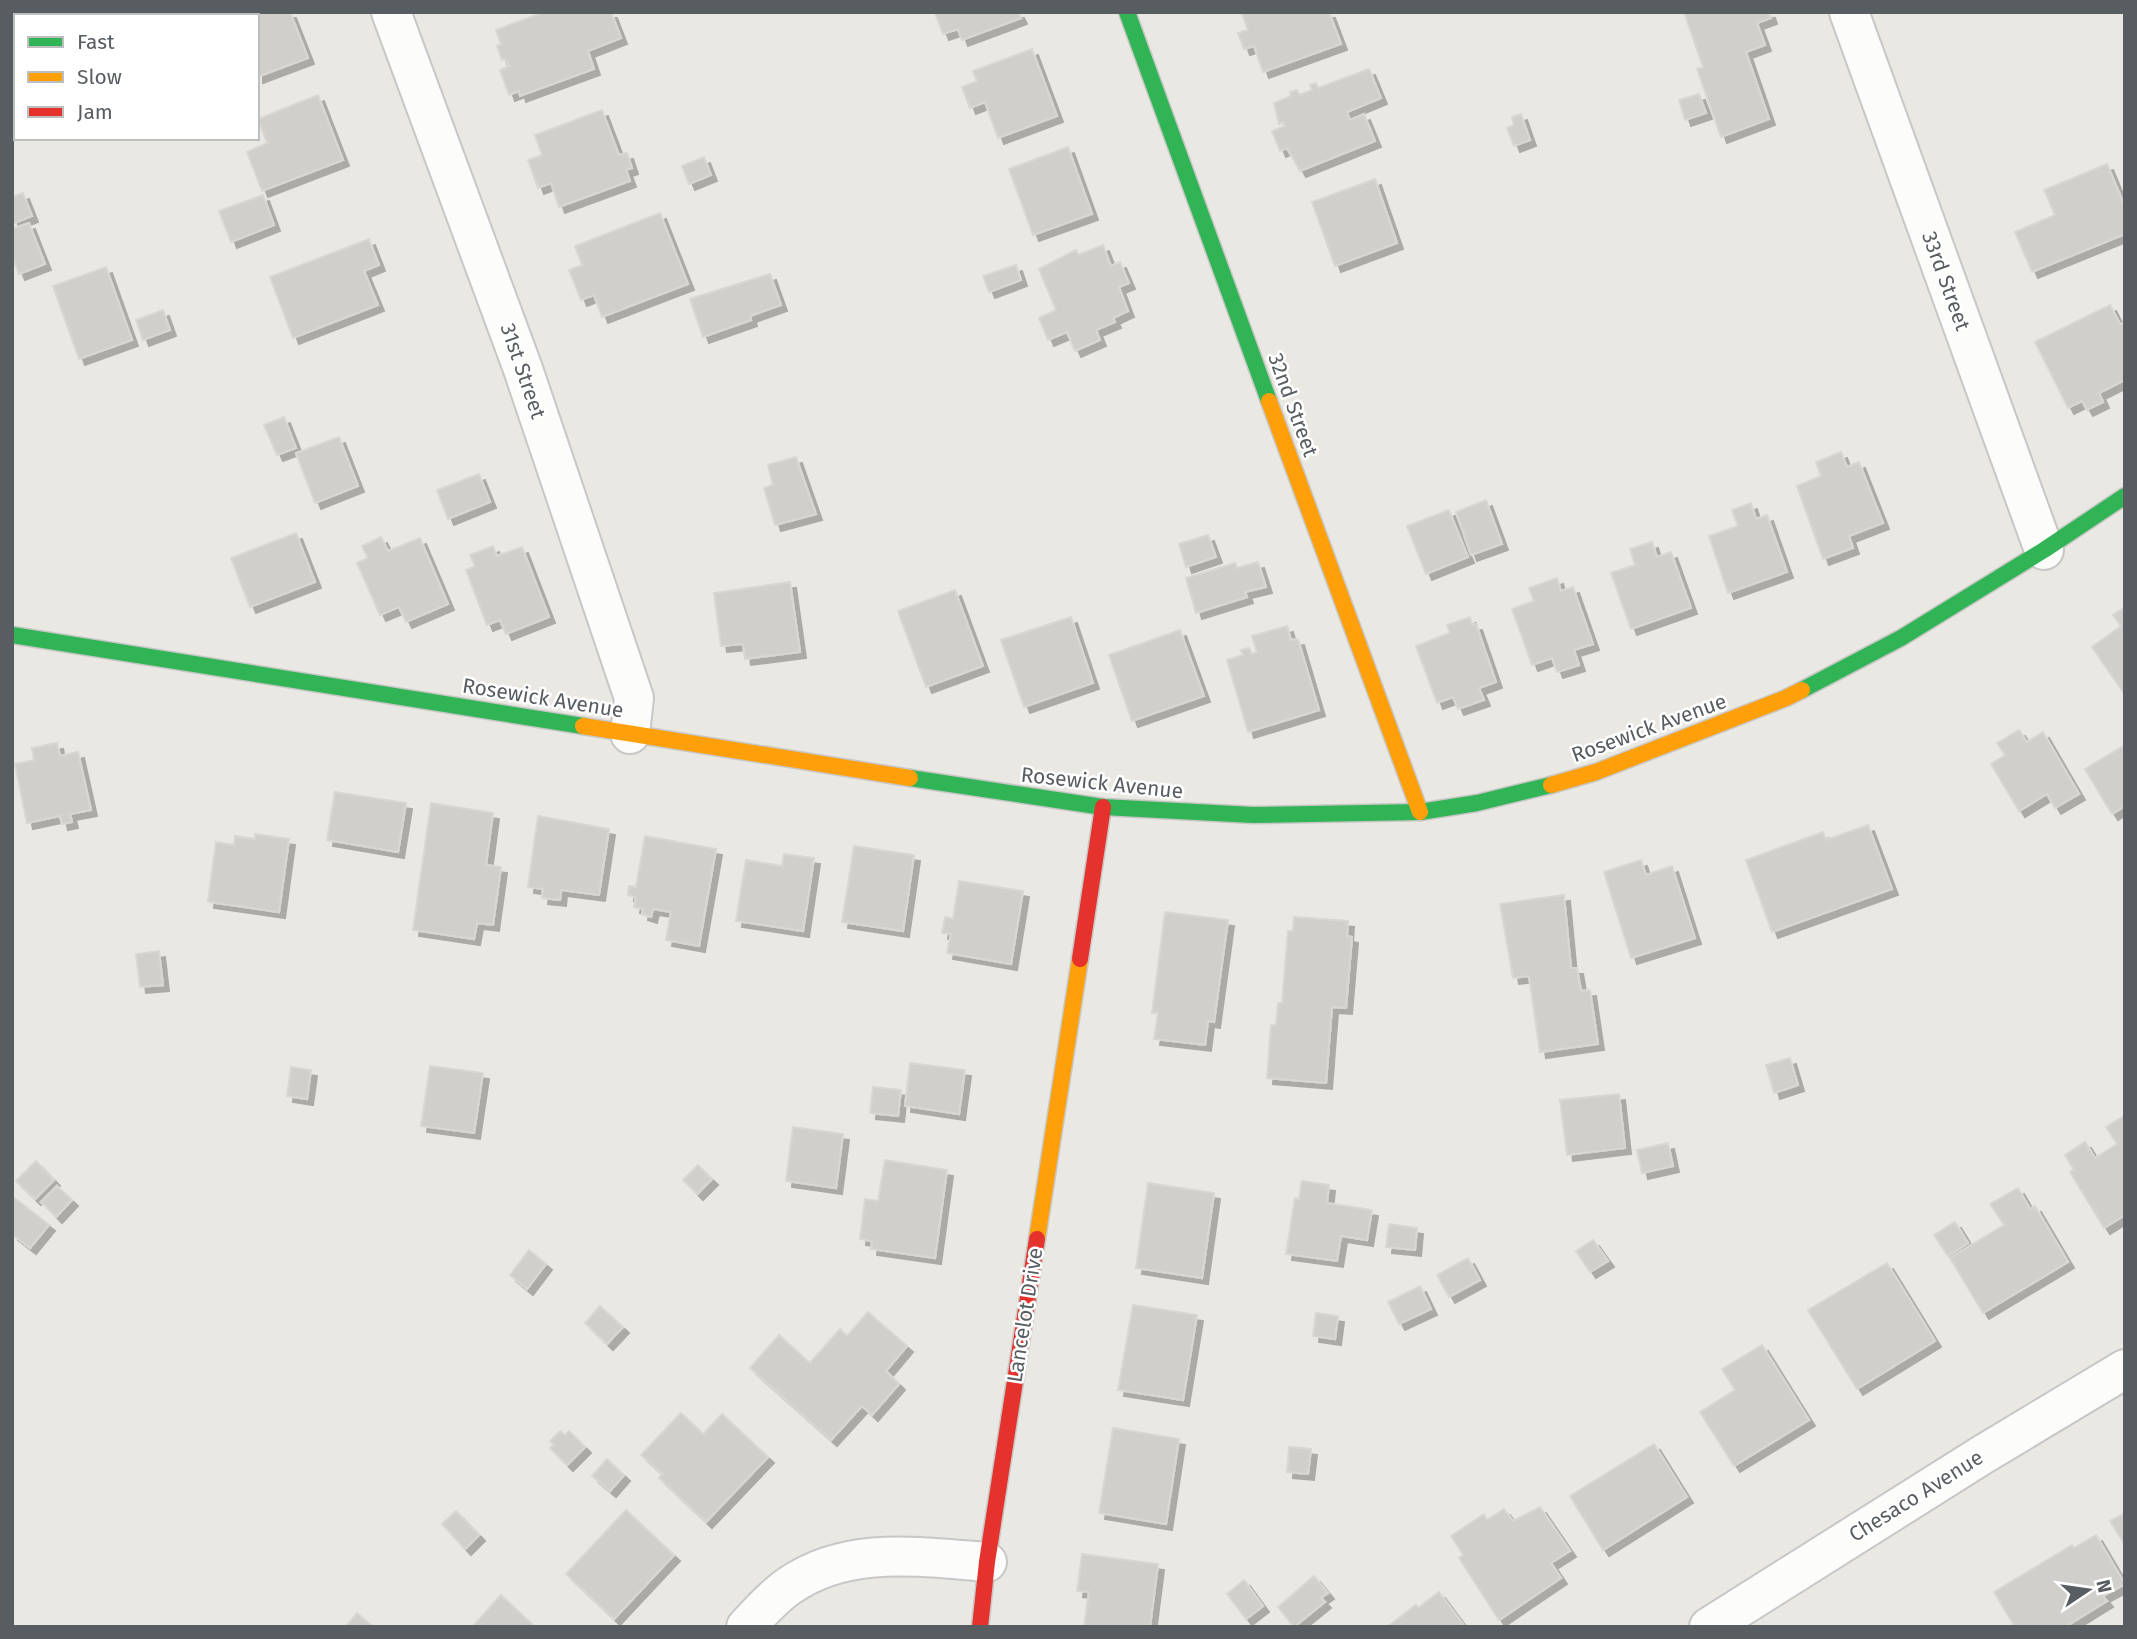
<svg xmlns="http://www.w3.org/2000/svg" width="2137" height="1639" font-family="'Fira Sans',sans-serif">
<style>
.building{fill:#d0cfcb;stroke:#dad7d2;stroke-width:2;filter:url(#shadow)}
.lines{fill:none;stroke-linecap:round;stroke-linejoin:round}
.street-casing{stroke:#c7c7c7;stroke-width:42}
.fast-casing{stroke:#c7c7c6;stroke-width:19}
.slow-casing{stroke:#c7c7c6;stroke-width:19}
.jam-casing{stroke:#c7c7c6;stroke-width:19}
.street{stroke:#fcfcfb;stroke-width:38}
.fast{stroke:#30b455;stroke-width:16}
.slow{stroke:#ff9f0a;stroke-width:16}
.jam{stroke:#e5322d;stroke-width:16}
.labels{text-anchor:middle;stroke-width:5;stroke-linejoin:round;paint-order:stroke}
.street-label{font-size:21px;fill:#585d62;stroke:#fff}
</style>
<defs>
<filter id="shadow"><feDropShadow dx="6" dy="6" stdDeviation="0" flood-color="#0004"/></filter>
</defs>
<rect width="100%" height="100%" fill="#eae8e2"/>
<g class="building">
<polygon points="228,12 290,12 308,58 257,77 257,16 230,16"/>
<polygon points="544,12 611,12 621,38 588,51 594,69 520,96 519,91 509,95 500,70 509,66 506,59 502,60 497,46 501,44 496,30"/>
<polygon points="1018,12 1021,18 962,40 958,29 943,34 935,13"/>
<polygon points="1241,12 1329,12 1341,44 1263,72 1254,46 1244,49 1238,33 1248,30"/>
<polygon points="1684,12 1769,12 1771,18 1757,23 1765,45 1746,52 1769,119 1721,137 1697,69 1703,67"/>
<polygon points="1032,49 1057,116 998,138 985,102 970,108 962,87 977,81 973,71"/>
<polygon points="1369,69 1381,98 1347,112 1350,120 1364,114 1375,141 1300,171 1287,148 1280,151 1272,131 1285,126 1283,122 1279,124 1274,103 1291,96 1290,92 1297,90 1299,95 1312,90 1310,85 1316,83 1318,88"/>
<polygon points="1699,94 1706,113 1685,120 1679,100"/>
<polygon points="318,95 343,160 262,191 247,152 267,143 258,119"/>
<polygon points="602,110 619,155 627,153 632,168 626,170 630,181 559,207 551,183 538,188 528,160 542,155 535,135"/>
<polygon points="1521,114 1530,140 1514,146 1507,128 1514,125 1512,117"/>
<polygon points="1068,147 1092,214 1033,235 1009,169"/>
<polygon points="704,157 711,175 689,184 682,166"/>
<polygon points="2107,164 2125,207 2125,234 2032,272 2015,232 2055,215 2044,190"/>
<polygon points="1375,179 1397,243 1335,266 1312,202"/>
<polygon points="23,193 32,216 12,224 12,197"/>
<polygon points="263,195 274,225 231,242 219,211"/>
<polygon points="660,213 688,284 602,317 594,295 581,300 569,270 582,265 575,246"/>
<polygon points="29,223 45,264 19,274 12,256 12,229"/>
<polygon points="369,239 379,265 364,271 378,305 293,338 270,277"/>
<polygon points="1103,245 1111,266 1120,262 1129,283 1119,287 1128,311 1113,318 1115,322 1096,330 1100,340 1075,351 1067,332 1048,340 1039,318 1056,310 1039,269 1076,250 1078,255"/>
<polygon points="1016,265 1021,280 989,292 983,276"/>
<polygon points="106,267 132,340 79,359 53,286"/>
<polygon points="770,274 781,305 750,316 751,320 703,337 690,299"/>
<polygon points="2110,305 2120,324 2123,323 2125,325 2125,380 2099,393 2103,402 2087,410 2082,401 2068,408 2035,342"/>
<polygon points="163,310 170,330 143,340 136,320"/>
<polygon points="284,417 296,448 277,455 264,425"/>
<polygon points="339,437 358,486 315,503 296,453"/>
<polygon points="1841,452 1847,467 1859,462 1883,523 1849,536 1853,548 1823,559 1797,486 1821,476 1816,462"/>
<polygon points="796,457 816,514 775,525 764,488 773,485 768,465"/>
<polygon points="479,474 490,502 448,519 437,490"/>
<polygon points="1486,500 1502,544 1471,555 1456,512"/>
<polygon points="1751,503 1756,519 1767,515 1787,572 1728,593 1709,536 1738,526 1732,510"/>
<polygon points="1449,510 1468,557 1426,574 1407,526"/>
<polygon points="296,533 315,582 250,607 231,558"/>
<polygon points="1208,535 1216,557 1186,567 1179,544"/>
<polygon points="381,537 388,551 420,538 448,604 406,622 399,607 380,615 357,563 368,558 362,546"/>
<polygon points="1652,542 1657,557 1671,552 1691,608 1631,629 1611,573 1635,565 1630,549"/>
<polygon points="493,546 497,556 522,547 549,617 506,634 500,620 487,625 466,570 475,566 470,555"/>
<polygon points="1258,562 1266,587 1245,592 1247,597 1196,613 1186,578 1235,563 1237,568"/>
<polygon points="1557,578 1561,591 1573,587 1593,644 1574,650 1579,665 1557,672 1552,658 1532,665 1512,609 1534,601 1529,588"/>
<polygon points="790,582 800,652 745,659 743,644 721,646 714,593"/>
<polygon points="955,590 983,666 926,687 898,611"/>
<polygon points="2125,607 2125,695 2092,647 2121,626 2113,615"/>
<polygon points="1071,617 1093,683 1024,707 1001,640"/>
<polygon points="1470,617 1472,625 1476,624 1496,682 1479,688 1484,700 1458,709 1453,697 1437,703 1416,646 1450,633 1447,625"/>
<polygon points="1287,626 1291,640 1298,639 1319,710 1248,732 1227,660 1243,655 1241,650 1249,648 1252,654 1257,652 1252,636"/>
<polygon points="1180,630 1204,696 1132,721 1109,655"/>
<polygon points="2019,730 2027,742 2043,732 2079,794 2055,808 2047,794 2019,811 1991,764 2005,755 1997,743"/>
<polygon points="57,743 60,756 78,752 91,810 70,814 72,822 62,824 60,816 27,823 15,764 34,760 32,748"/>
<polygon points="2125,745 2125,806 2112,814 2085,769"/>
<polygon points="335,792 406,803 398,852 327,840"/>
<polygon points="431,803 493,813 486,865 501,867 493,925 477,923 474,939 413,930"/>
<polygon points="538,816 609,829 599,895 561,890 560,900 542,898 543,889 528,887"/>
<polygon points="1868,825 1892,889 1772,932 1746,860 1823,832 1826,840"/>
<polygon points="255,834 289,839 279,912 208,902 216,842 234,845 235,836 255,839"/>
<polygon points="645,836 716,849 699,946 666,940 671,912 653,909 651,917 642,914 643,909 634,907 636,897 628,895 629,886 636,887"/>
<polygon points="854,846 914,855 903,931 842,922"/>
<polygon points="784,854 814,858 803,931 736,921 746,860 782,866"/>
<polygon points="1641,860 1646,875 1672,866 1695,938 1631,958 1604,872"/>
<polygon points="959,881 1023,891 1011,964 947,953 951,934 942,933 945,917 953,919"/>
<polygon points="1564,895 1571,968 1577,968 1581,991 1590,990 1598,1044 1540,1052 1529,976 1513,978 1500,904"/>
<polygon points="1165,912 1228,920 1214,1022 1208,1021 1205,1045 1154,1039 1158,1013 1152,1013"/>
<polygon points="1294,917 1348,921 1347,936 1352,937 1346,1008 1332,1007 1326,1083 1267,1078 1271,1025 1276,1025 1278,1003 1282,1003 1288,931 1293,931"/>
<polygon points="159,951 163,985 140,987 136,954"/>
<polygon points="1790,1058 1798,1085 1774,1093 1766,1065"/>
<polygon points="910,1063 965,1070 959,1114 905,1106"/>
<polygon points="430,1066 483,1073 474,1133 421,1126"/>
<polygon points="291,1067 311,1070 307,1099 287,1096"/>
<polygon points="873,1087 901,1090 898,1116 870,1113"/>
<polygon points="1619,1094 1625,1148 1567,1155 1560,1100"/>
<polygon points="2125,1115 2125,1215 2104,1228 2070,1172 2074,1170 2065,1155 2085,1142 2095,1158 2117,1144 2106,1127"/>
<polygon points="793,1127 843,1134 836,1188 786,1181"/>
<polygon points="1668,1143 1673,1166 1642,1173 1637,1150"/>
<polygon points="885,1160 947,1170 935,1258 871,1249 872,1241 860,1239 865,1199 878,1201"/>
<polygon points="36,1161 54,1180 35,1199 16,1181"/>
<polygon points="698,1165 712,1179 697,1194 683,1180"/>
<polygon points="1302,1181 1329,1185 1327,1203 1372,1210 1367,1240 1341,1236 1337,1261 1286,1254 1295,1198 1299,1199"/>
<polygon points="1148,1183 1214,1193 1202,1278 1136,1268"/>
<polygon points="57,1186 72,1200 56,1217 41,1202"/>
<polygon points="2018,1188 2030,1209 2035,1206 2068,1262 1983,1313 1950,1258 2004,1225 1990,1204"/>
<polygon points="12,1196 49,1225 30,1248 12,1234"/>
<polygon points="1955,1222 1968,1243 1948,1256 1934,1235"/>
<polygon points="1389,1224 1417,1228 1415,1250 1386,1247"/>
<polygon points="1593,1240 1608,1261 1590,1272 1576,1251"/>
<polygon points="529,1250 546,1264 527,1289 510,1275"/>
<polygon points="1468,1258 1480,1280 1449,1297 1437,1275"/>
<polygon points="1887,1263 1935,1341 1857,1389 1808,1310"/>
<polygon points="1420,1286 1431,1309 1399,1324 1388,1302"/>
<polygon points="1133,1305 1197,1315 1183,1400 1118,1390"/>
<polygon points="600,1306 623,1327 607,1344 585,1323"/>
<polygon points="868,1312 907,1346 886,1371 899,1384 872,1415 862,1406 831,1440 750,1368 779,1335 810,1363 840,1329 847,1336"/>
<polygon points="1316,1313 1338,1316 1335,1339 1313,1336"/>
<polygon points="1762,1345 1809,1420 1734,1466 1700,1412 1735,1390 1722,1369"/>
<polygon points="681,1413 703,1434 722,1414 768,1457 706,1522 659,1478 662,1474 641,1455"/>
<polygon points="1113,1428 1179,1439 1166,1524 1099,1513"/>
<polygon points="560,1431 565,1435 569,1431 585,1447 567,1465 550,1448 554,1445 550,1441"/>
<polygon points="1654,1444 1687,1497 1603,1550 1570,1496"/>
<polygon points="1289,1447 1311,1449 1308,1474 1287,1472"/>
<polygon points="607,1459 624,1475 610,1491 592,1476"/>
<polygon points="1540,1507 1570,1551 1551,1563 1561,1578 1499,1620 1459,1558 1463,1555 1451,1536 1484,1514 1487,1520 1504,1509 1513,1521"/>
<polygon points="626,1510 674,1555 614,1619 566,1574"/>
<polygon points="456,1511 479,1535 465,1549 442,1524"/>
<polygon points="2125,1513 2125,1545 2110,1521"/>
<polygon points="2096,1535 2125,1584 2103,1596 2107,1601 2065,1627 2015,1627 1994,1592 2072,1545 2074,1548"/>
<polygon points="1082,1554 1158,1564 1150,1627 1084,1627 1089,1592 1077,1591"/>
<polygon points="1314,1576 1328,1593 1321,1598 1325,1602 1294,1627 1278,1607"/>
<polygon points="1244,1580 1263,1606 1246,1619 1227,1594"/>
<polygon points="1439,1592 1465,1627 1387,1627 1416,1605 1418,1608"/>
<polygon points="501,1595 535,1627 472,1627"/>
<polygon points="357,1613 373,1627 345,1627"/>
</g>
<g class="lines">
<g class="street-casing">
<g id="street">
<polyline points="391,12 523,369 634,698 630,734"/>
<polyline points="1849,12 2044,550"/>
<path d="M 746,1627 C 759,1613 773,1597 789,1586 C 848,1545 920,1557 987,1562"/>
<polyline points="1709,1627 1982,1455 2125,1369"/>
</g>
</g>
<g class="fast-casing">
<g id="fast">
<polyline points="1127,12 1269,401"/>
<polyline points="12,635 583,726"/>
<polyline points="1802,690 1901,638 2044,550 2125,496"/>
<polyline points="910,778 1103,807 1253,815 1420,812 1477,803 1551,785"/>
</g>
</g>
<g class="slow-casing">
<g id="slow">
<polyline points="1269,401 1420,812"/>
<polyline points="583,726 910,778"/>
<polyline points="1551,785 1596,772 1786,698 1802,690"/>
<polyline points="1037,1239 1080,959"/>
</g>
</g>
<g class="jam-casing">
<g id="jam">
<polyline points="1080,959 1103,807"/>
<polyline points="980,1627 987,1562 1037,1239"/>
</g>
</g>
<use href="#street" class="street"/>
<use href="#fast" class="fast"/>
<use href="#slow" class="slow"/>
<use href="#jam" class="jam"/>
</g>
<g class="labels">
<g class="street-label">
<text transform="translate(1946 281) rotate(70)" y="7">33rd Street</text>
<text transform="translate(523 371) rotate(71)" y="7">31st Street</text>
<text transform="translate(1293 405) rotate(70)" y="7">32nd Street</text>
<text transform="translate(543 698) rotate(9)" y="7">Rosewick Avenue</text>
<text transform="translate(1649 728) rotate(-20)" y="7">Rosewick Avenue</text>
<text transform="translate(1102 783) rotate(6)" y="7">Rosewick Avenue</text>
<text transform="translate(1025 1315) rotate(-81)" y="7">Lancelot Drive</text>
<text transform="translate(1916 1496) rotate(-32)" y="7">Chesaco Avenue</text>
</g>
</g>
<rect width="2137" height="1639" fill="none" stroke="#585d62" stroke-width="28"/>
<rect x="14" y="14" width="245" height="126" fill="#ffffff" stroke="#bcbec0" stroke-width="2"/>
<rect x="28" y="37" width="35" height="10" fill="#30b455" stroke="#bcbec0" stroke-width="2"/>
<text x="77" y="49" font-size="21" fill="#585d62">Fast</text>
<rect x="28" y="72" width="35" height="10" fill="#ff9f0a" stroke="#bcbec0" stroke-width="2"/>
<text x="77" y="84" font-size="21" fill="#585d62">Slow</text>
<rect x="28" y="107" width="35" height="10" fill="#e5322d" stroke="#bcbec0" stroke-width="2"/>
<text x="77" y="119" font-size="21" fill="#585d62">Jam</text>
<g transform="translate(2088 1590) rotate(77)" stroke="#ffffff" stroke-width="5" paint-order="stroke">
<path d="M0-5L12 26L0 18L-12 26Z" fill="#585d62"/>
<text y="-10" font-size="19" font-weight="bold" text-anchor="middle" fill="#585d62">N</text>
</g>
</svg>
